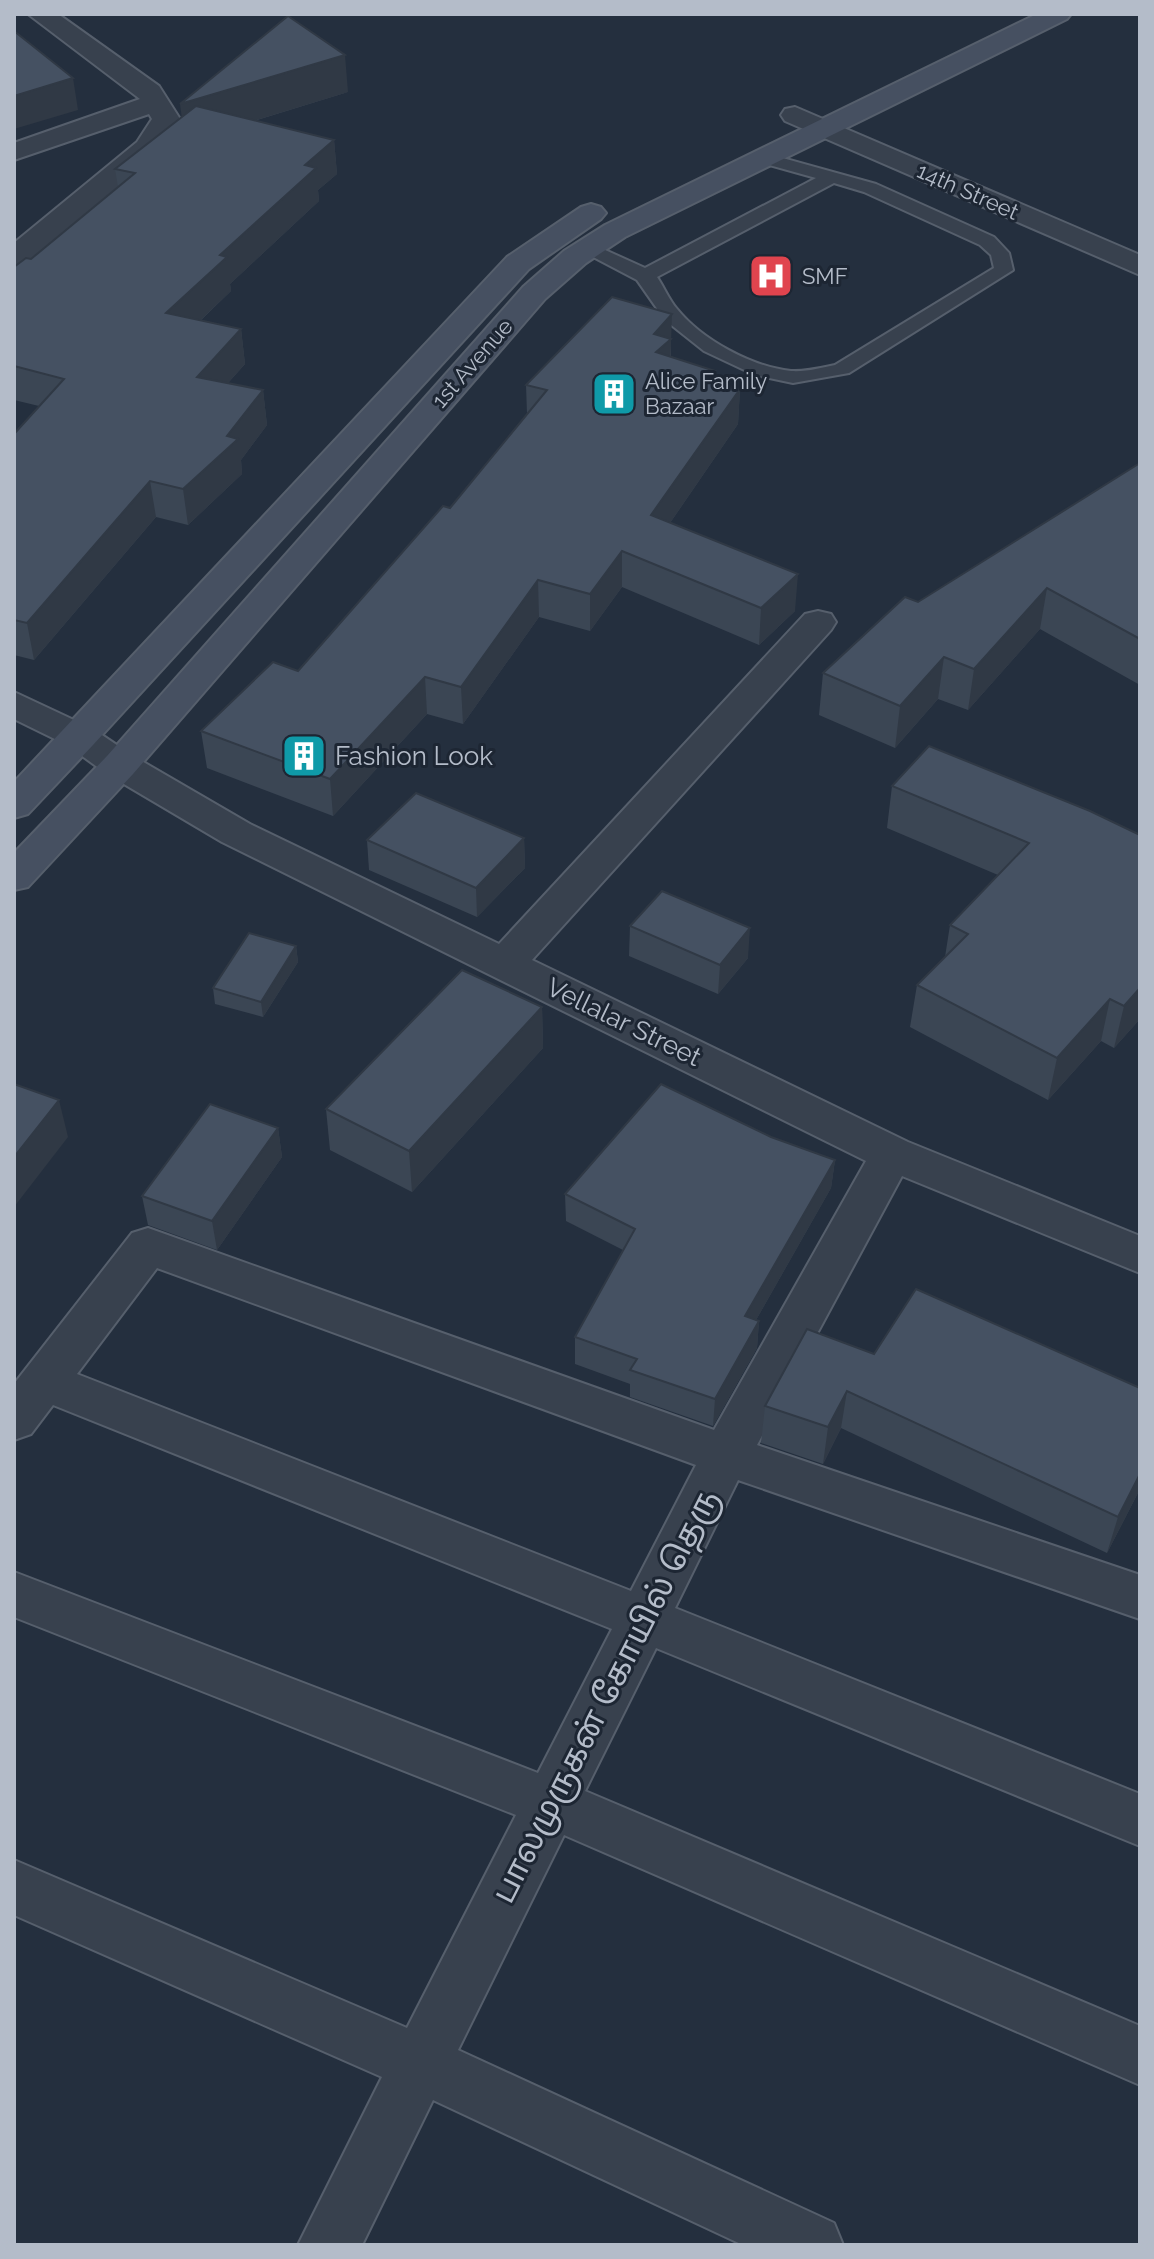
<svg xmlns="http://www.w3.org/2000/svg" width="1154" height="2259" font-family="Raleway,'Noto Sans Tamil',sans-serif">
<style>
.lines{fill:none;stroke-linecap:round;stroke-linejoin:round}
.lane-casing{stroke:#565f6c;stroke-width:4}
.street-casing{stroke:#565f6c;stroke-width:4}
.secondary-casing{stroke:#565f6c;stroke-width:4}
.lane{fill:#38414e;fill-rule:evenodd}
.street{fill:#38414e;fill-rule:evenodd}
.secondary{fill:#465061;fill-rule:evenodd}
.wall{fill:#3b4654}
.shaded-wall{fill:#303945}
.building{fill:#455162;stroke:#303945;stroke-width:2}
.labels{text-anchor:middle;stroke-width:6;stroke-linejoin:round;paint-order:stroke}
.far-street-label{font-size:22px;fill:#b4bcc9;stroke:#1d2633}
.far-poi-label{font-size:22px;fill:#b4bcc9;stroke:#1d2633;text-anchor:start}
.poi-label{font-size:26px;fill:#b4bcc9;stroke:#1d2633;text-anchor:start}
.street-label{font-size:26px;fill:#b4bcc9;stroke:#1d2633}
.near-street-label{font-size:32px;fill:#b4bcc9;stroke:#1d2633}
</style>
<rect width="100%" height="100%" fill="#242f3e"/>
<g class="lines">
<g class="lane-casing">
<path id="lane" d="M 761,152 L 876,184 L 994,237 L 1009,253 L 1013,270 L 849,373 L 793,383 L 755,375 L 704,351 L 665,320 L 637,280 L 578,249 L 580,245 L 594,245 L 645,268 L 816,178 L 755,161 L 752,157 ZM 834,183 L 864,192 L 980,245 L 991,255 L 994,268 L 835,365 C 821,368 806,372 791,371 C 752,367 702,340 677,309 C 669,300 664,287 657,277 Z"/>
</g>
<g class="street-casing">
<g id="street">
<polygon points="28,14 58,14 159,86 180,119 157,154 25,264 14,267 14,243 137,142 152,119 149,114 14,160 14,143 140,99"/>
<polygon points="795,107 1140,255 1140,275 785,121 781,115 785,109"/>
<path d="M 818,611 L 831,614 L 836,622 L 831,630 L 532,960 L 908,1142 L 1140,1236 L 1140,1273 L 902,1176 L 757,1445 L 1140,1575 L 1140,1619 L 738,1480 L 675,1608 L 1140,1794 L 1140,1846 L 656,1648 L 585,1791 L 1140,2026 L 1140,2085 L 564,1835 L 458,2050 L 834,2223 L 843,2245 L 743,2245 L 433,2100 L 362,2245 L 298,2245 L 382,2077 L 14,1915 L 14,1860 L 407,2028 L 516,1815 L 14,1617 L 14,1572 L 538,1773 L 612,1629 L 53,1405 L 31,1434 L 14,1440 L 14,1384 L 132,1233 L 148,1228 L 714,1430 L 866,1161 L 222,842 L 107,774 L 67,745 L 14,719 L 14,692 L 93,729 L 133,756 L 250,824 L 499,944 L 805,614 ZM 157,1268 L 696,1465 L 631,1591 L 77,1374 Z"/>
</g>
</g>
<g class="secondary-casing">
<g id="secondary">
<polygon points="1037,14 1071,14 1067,19 625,237 586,263 545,299 133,774 28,887 14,890 14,853 107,756 523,287 564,251 605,225"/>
<polygon points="591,204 601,207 606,213 601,219 529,269 93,745 28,814 14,818 14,782 507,257 581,207"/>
</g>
</g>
<use href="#lane" class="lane"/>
<use href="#street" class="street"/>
<use href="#secondary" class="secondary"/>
</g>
<g class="wall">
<polygon points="348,92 254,121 334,140 337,174 318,190 319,201 230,284 231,291 201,320 241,329 245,364 228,383 263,390 267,425 241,460 242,474 188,525 156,517 34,660 14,655 14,434 39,406 14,400 14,267 31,259 118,187 115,169 182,117"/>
<polygon points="671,339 671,356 714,382 740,389 738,424 670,523 795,611 759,645 622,587 590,631 539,617 463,724 427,714 333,816 207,768 201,731 298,671 450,508 527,414 526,385"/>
<polygon points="1140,463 1140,685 1040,629 968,710 938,699 895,748 819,715 823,673 918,602"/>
<polygon points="892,786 1140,835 1140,1019 1114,1048 1101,1041 1048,1100 910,1027 917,985 945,957 950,925 998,875 887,828"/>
<polygon points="524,838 525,868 477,917 369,870 367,840"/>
<polygon points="630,926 748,958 718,994 629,956"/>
<polygon points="296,946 298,962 263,1017 215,1004 213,988"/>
<polygon points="542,1007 543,1048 412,1192 330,1150 326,1109"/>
<polygon points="278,1128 282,1157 217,1250 148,1225 142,1196"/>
<polygon points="771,1137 835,1160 831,1188 756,1320 759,1321 757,1348 713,1426 630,1397 630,1384 575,1364 575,1337 623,1250 566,1221 565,1194"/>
<polygon points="874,1354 1140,1388 1140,1489 1107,1553 841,1428 823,1464 761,1443 765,1406"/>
</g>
<g class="shaded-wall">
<polygon points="345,55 348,92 185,142 180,104"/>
<polygon points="73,78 78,110 14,129 14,96"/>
<polygon points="334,140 337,174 318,190 319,201 230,284 231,291 171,348 166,313 305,165"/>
<polygon points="672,314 670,374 656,387 654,334"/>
<polygon points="241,329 245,364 201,413 197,377"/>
<polygon points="715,371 713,407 707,380"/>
<polygon points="740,389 738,424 650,552 651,515"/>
<polygon points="263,390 267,425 241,460 242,474 188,525 183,489"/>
<polygon points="150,481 156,517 34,660 27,623"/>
<polygon points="622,551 622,587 590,631 590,594"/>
<polygon points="798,574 795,611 759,645 761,608"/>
<polygon points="538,580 539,617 463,724 461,687"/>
<polygon points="1047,588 1040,629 968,710 974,669"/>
<polygon points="944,657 938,699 895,748 900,706"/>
<polygon points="425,677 427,714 333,816 330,779"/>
<polygon points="524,838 525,868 477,917 476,888"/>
<polygon points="750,928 748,958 718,994 720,965"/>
<polygon points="296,946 298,962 263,1017 261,1002"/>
<polygon points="1140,988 1140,1019 1114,1048 1124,1006"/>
<polygon points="1110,999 1101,1041 1048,1100 1057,1058"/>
<polygon points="542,1007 543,1048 412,1192 409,1151"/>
<polygon points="59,1100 68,1137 14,1207 14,1157"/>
<polygon points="278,1128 282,1157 217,1250 212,1221"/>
<polygon points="835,1160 831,1188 743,1343 745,1316"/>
<polygon points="759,1321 757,1348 713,1426 715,1399"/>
<polygon points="847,1391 841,1428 823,1464 828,1427"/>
<polygon points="1140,1474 1140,1489 1107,1553 1118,1517"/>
</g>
<g class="building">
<polygon points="288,16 345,55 180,104"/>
<polygon points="14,31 73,78 14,96"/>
<polygon points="196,106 334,140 305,165 316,168 220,255 227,257 166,313 241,329 197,377 263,390 227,436 238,439 183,489 150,481 27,623 14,620 14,434 64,379 14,366 14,267 26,258 31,259 135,173 115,169"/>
<polygon points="612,297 672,314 654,334 671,339 656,352 715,371 707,380 740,389 651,515 798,574 761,608 622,551 590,594 538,580 461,687 425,677 330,779 201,731 273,662 298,671 443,506 450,508 547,390 526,385"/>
<polygon points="1140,463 1140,639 1047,588 974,669 944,657 900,706 823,673 905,597 918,602"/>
<polygon points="929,746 1090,811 1140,835 1140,988 1124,1006 1110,999 1057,1058 917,985 968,934 950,925 1029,843 892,786"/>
<polygon points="416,793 524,838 476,888 367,840"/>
<polygon points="662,891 750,928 720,965 630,926"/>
<polygon points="249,933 296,946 261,1002 213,988"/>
<polygon points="462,970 542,1007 409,1151 326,1109"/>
<polygon points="14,1084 59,1100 14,1157"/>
<polygon points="661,1084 771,1137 835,1160 745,1316 759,1321 715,1399 630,1370 637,1359 575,1337 635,1229 565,1194"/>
<polygon points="210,1104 278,1128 212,1221 142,1196"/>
<polygon points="916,1289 1140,1388 1140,1474 1118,1517 847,1391 828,1427 765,1406 807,1329 874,1354"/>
</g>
<defs>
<g id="hospital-square" transform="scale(2.3)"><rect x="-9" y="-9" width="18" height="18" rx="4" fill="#e0444e" stroke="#1d2633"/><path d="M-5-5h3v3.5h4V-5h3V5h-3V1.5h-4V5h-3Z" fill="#fff"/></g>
<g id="building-square" transform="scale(2.3)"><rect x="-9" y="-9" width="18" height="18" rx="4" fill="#0f9aa8" stroke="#1d2633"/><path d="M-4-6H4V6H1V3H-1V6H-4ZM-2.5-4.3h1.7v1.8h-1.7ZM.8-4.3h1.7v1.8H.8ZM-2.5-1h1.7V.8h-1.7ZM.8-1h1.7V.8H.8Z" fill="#fff"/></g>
</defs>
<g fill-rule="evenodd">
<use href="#hospital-square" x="771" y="276"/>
<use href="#building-square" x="614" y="394"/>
<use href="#building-square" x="304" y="756"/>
</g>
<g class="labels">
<g class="far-street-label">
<text transform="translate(968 191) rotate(24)" y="8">14th Street</text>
<text transform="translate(472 363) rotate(-49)" y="8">1st Avenue</text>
</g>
<g class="far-poi-label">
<text x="802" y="284">SMF</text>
<text x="645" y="389">Alice Family<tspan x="645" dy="25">Bazaar</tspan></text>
</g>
<g class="poi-label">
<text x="335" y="765">Fashion Look</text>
</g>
<g class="street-label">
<text transform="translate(624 1022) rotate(26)" y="9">Vellalar Street</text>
</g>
<g class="near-street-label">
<text transform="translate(605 1696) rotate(-63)" y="11">பாலமுருகன் கோயில் தெரு</text>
</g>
</g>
<rect width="1154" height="2259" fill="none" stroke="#b4bcc9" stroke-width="32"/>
</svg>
